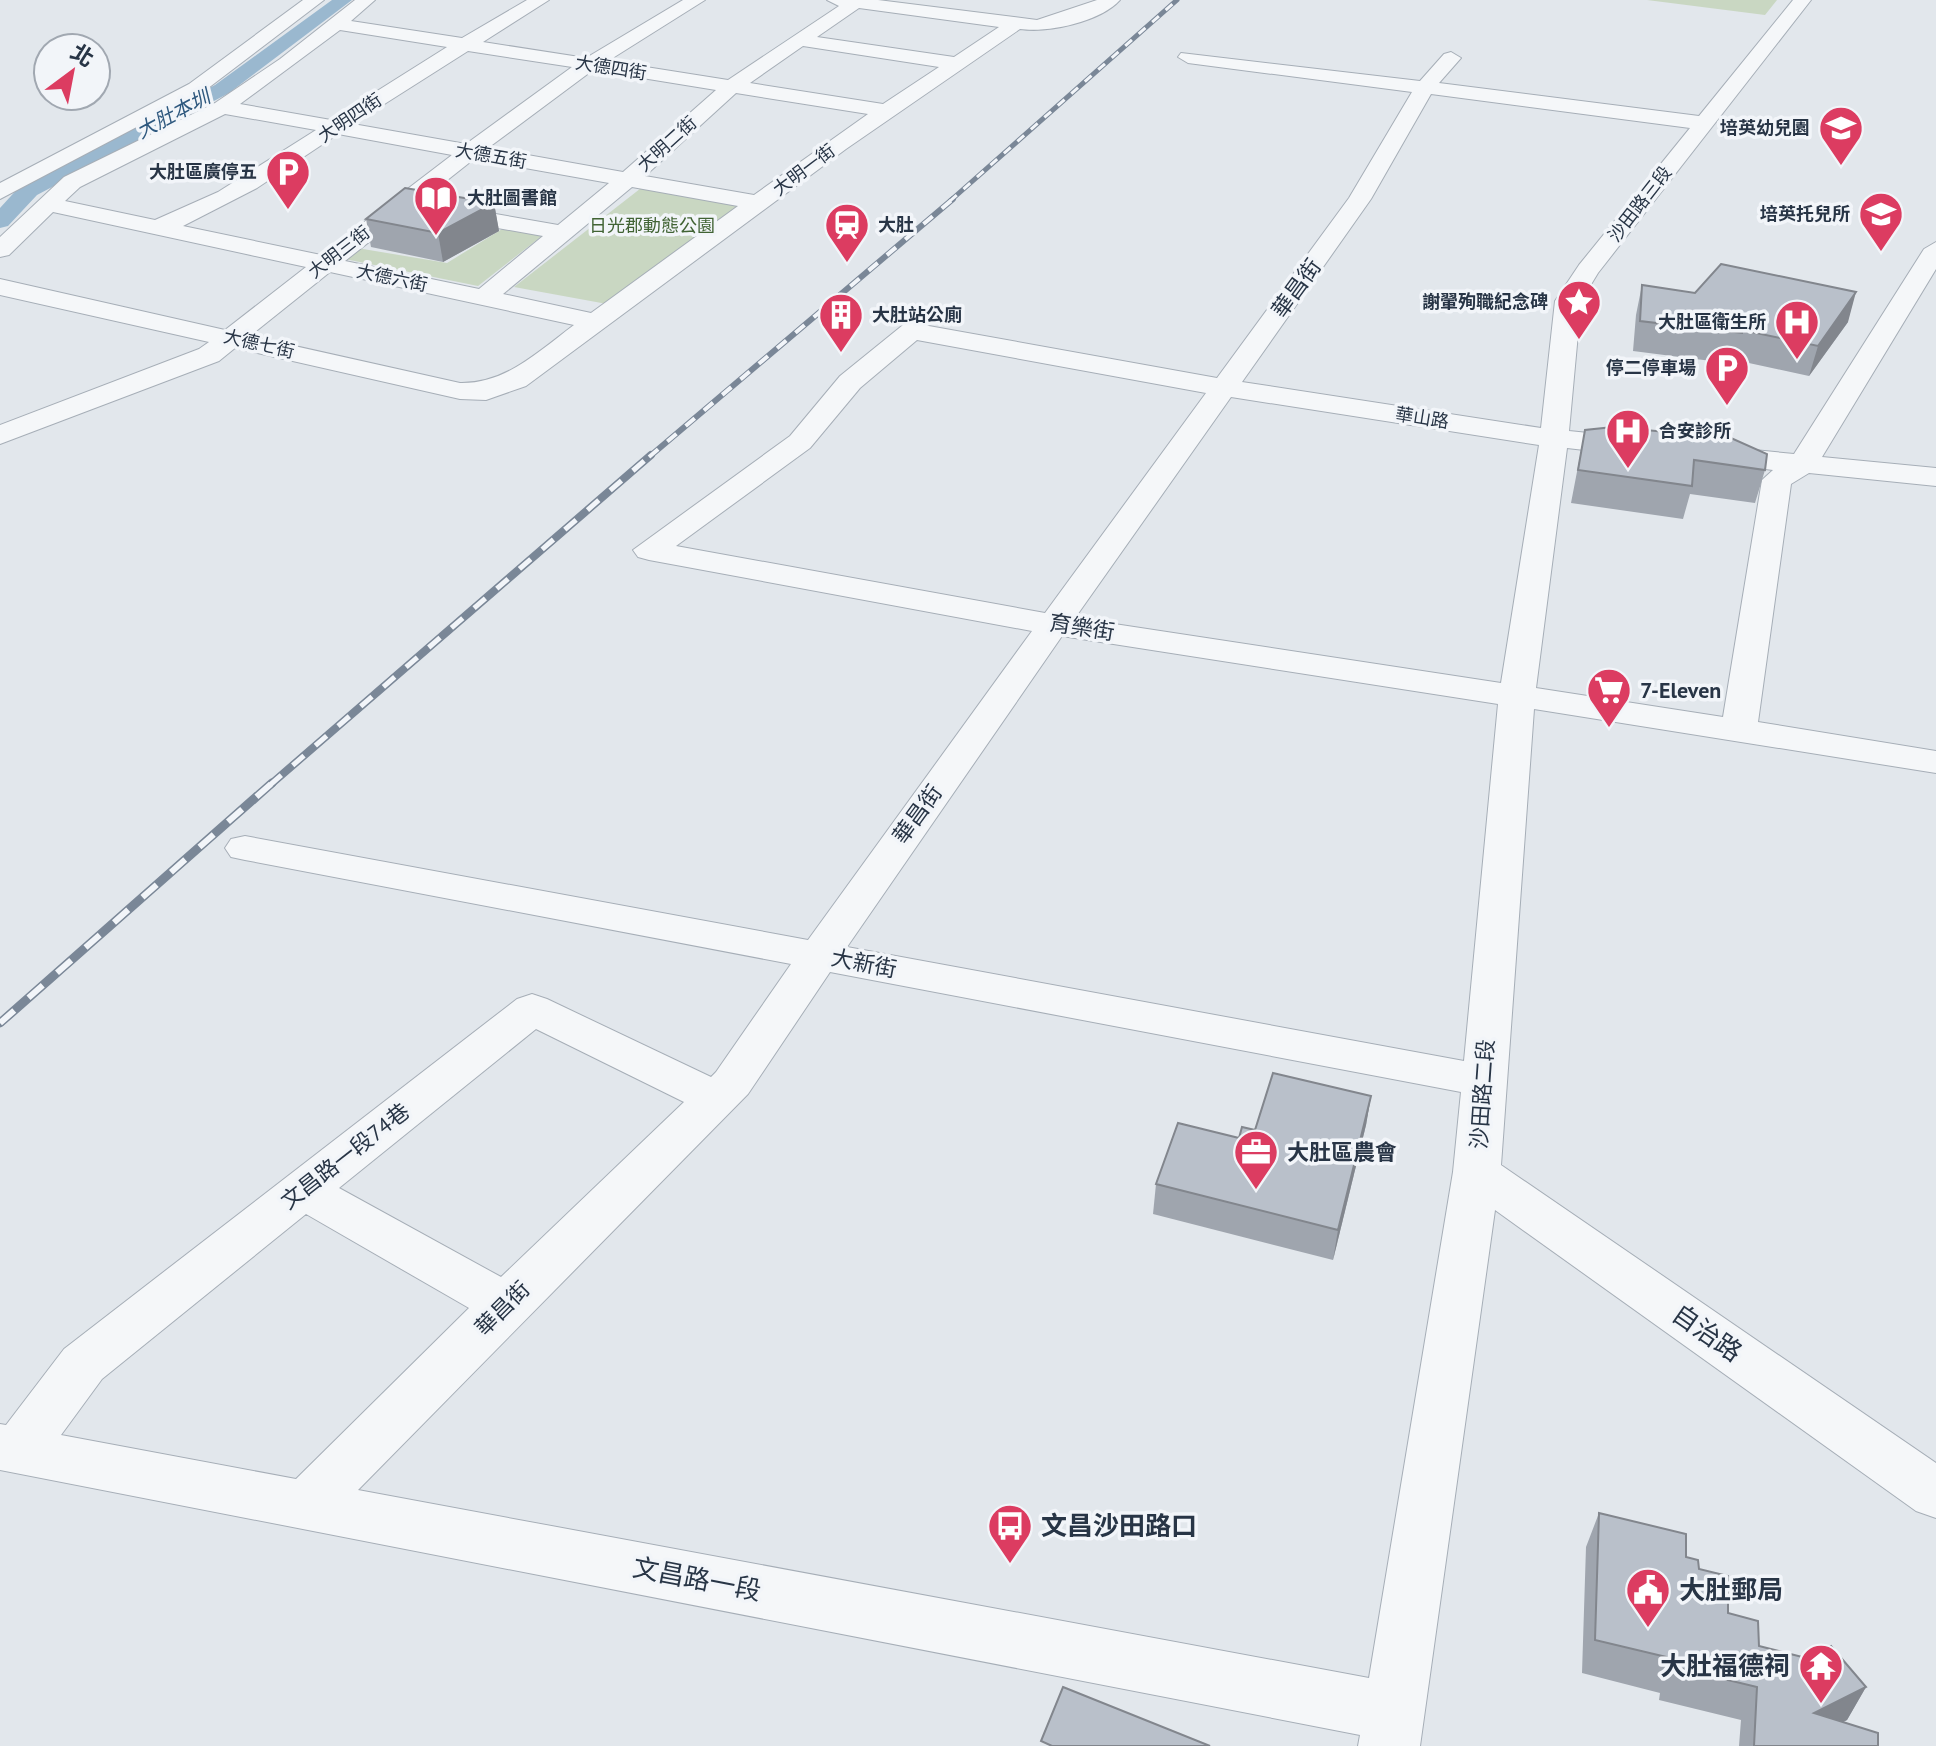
<svg xmlns="http://www.w3.org/2000/svg" width="1936" height="1746" font-family="'PT Sans','Noto Sans TC',sans-serif">
<style>
.green{fill:#c9d7c2}
.lines{fill:none;stroke-linecap:round;stroke-linejoin:round}
.canal{fill:#9ab8cf;fill-rule:evenodd}
.minor-casing{stroke:#a6aeb7;stroke-width:2}
.minor{fill:#f5f7f9;fill-rule:evenodd}
.rail-far3-casing{stroke:#7a8797;stroke-width:5}
.rail-far2-casing{stroke:#7a8797;stroke-width:6}
.rail-far1-casing{stroke:#7a8797;stroke-width:8}
.rail-casing{stroke:#7a8797;stroke-width:9}
.rail-far3{stroke:#f2f5f9;stroke-width:3;stroke-dasharray:9;stroke-linecap:butt}
.rail-far2{stroke:#f2f5f9;stroke-width:4;stroke-dasharray:12;stroke-linecap:butt}
.rail-far1{stroke:#f2f5f9;stroke-width:5;stroke-dasharray:15;stroke-linecap:butt}
.rail{stroke:#f2f5f9;stroke-width:6;stroke-dasharray:19;stroke-linecap:butt}
.wall{fill:#9fa5ae}
.shaded-wall{fill:#82868d}
.building{fill:#b9c0ca;stroke:#82868d;stroke-width:2}
.labels{text-anchor:middle;stroke-width:7;stroke-linejoin:round;paint-order:stroke}
.far-street-label{font-size:18px;fill:#283546;stroke:#f2f5f9}
.far-poi-label{font-size:18px;font-weight:bold;fill:#283546;stroke:#f2f5f9;text-anchor:end}
.far-park-label{font-size:18px;fill:#416334;stroke:#f2f5f9}
.far-water-label{font-size:20px;font-style:italic;fill:#2e587e;stroke:#f2f5f9}
.street-label{font-size:22px;fill:#283546;stroke:#f2f5f9}
.poi-label{font-size:22px;font-weight:bold;fill:#283546;stroke:#f2f5f9;text-anchor:start}
.near-street-label{font-size:26px;fill:#283546;stroke:#f2f5f9}
.near-poi-label{font-size:26px;font-weight:bold;fill:#283546;stroke:#f2f5f9;text-anchor:start}
</style>
<rect width="100%" height="100%" fill="#e2e7ec"/>
<g class="green">
<polygon points="1647,0 1777,0 1765,15"/>
<polygon points="645,185 746,202 607,304 514,287"/>
<polygon points="507,226 547,232 478,286 335,257 351,247 447,263"/>
</g>
<g class="lines">
<polygon class="canal" points="332,0 352,0 229,93 37,195 8,226 0,228 0,208 21,185 215,85"/>
<g class="minor-casing">
<g id="minor">
<polygon points="303,0 324,0 203,92 0,199 0,183 189,84"/>
<path d="M 355,0 L 375,0 L 351,21 L 462,38 L 527,0 L 549,0 L 483,42 L 586,58 L 683,0 L 705,0 L 608,61 L 728,80 L 839,6 L 827,0 L 878,0 L 1037,20 L 1097,0 L 1120,0 C 1100,22 1048,33 1020,29 L 846,149 L 526,386 L 486,400 L 460,399 L 235,348 L 219,361 L 0,444 L 0,425 L 199,349 L 209,342 L 0,295 L 0,279 L 225,330 L 306,267 L 53,212 L 9,255 L 0,257 L 0,237 L 64,177 L 215,103 L 280,59 ZM 859,8 L 999,27 L 954,57 L 817,37 ZM 340,30 L 447,47 L 331,120 L 240,104 ZM 803,46 L 939,67 L 883,104 L 750,83 ZM 468,51 L 572,67 L 466,144 L 353,124 ZM 593,70 L 716,90 L 623,172 L 488,148 ZM 736,93 L 868,114 L 754,195 L 645,176 ZM 225,114 L 316,130 L 218,192 L 155,220 L 65,201 L 80,187 ZM 338,134 L 452,155 L 321,255 L 183,226 L 257,188 ZM 474,159 L 609,183 L 558,225 L 444,205 L 436,207 L 432,212 L 436,217 L 543,236 L 479,289 L 345,261 ZM 632,187 L 738,206 L 591,313 L 503,294 ZM 330,272 L 574,325 C 539,351 506,384 460,383 L 250,336 Z"/>
<path d="M 1793,0 L 1811,0 L 1598,273 L 1581,301 L 1569,431 L 1637,438 L 1647,441 L 1652,447 L 1647,453 L 1637,456 L 1567,448 L 1536,688 L 1723,717 L 1762,480 L 1773,470 L 1703,461 L 1698,455 L 1703,449 L 1713,446 L 1794,454 L 1924,249 L 1936,242 L 1936,269 L 1822,457 L 1936,468 L 1936,486 L 1809,473 L 1791,484 L 1758,722 L 1936,751 L 1936,773 L 1534,709 L 1501,1165 L 1936,1463 L 1936,1518 L 1916,1511 L 1495,1210 L 1420,1746 L 1358,1746 L 1360,1735 L 0,1470 L 0,1424 L 6,1425 L 64,1349 L 517,999 L 532,994 L 547,999 L 711,1077 L 716,1072 L 791,964 L 245,860 L 231,857 L 225,848 L 231,839 L 245,836 L 808,940 L 1032,631 L 649,560 L 638,557 L 633,550 L 790,436 L 840,376 L 903,325 L 912,323 L 1217,378 L 1349,198 L 1412,92 L 1188,63 L 1178,57 L 1181,53 L 1420,81 L 1444,54 L 1451,52 L 1461,58 L 1439,83 L 1699,116 ZM 1431,94 L 1690,128 L 1579,265 L 1555,301 L 1541,428 L 1242,382 L 1371,199 ZM 917,340 L 1206,393 L 1045,613 L 676,546 L 810,448 L 860,388 ZM 1231,397 L 1539,445 L 1501,683 L 1075,618 ZM 1062,636 L 1498,704 L 1464,1061 L 847,947 ZM 830,972 L 1461,1092 L 1453,1172 L 1369,1678 L 358,1490 L 748,1094 ZM 536,1029 L 684,1102 L 501,1277 L 339,1188 ZM 306,1214 L 469,1308 L 296,1479 L 61,1435 L 102,1379 Z"/>
</g>
</g>
<use href="#minor" class="minor"/>
<g class="rail-far3-casing">
<polyline id="rail-far3" points="950,201 1177,0"/>
</g>
<g class="rail-far2-casing">
<polyline id="rail-far2" points="649,457 953,199"/>
</g>
<g class="rail-far1-casing">
<polyline id="rail-far1" points="270,785 651,455"/>
</g>
<g class="rail-casing">
<polyline id="rail" points="0,1023 272,783"/>
</g>
<use href="#rail-far3" class="rail-far3"/>
<use href="#rail-far2" class="rail-far2"/>
<use href="#rail-far1" class="rail-far1"/>
<use href="#rail" class="rail"/>
</g>
<g class="wall">
<polygon points="494,203 499,231 443,262 371,247 366,219"/>
<polygon points="1642,285 1848,322 1809,376 1735,360 1735,364 1633,351 1636,315"/>
<polygon points="1585,430 1765,470 1755,503 1690,494 1683,519 1571,503"/>
<polygon points="1371,1096 1366,1125 1333,1260 1153,1214 1156,1184 1255,1130"/>
<polygon points="1599,1513 1686,1557 1699,1569 1728,1613 1759,1646 1866,1687 1847,1720 1843,1722 1878,1746 1739,1746 1741,1720 1659,1700 1660,1693 1582,1673 1586,1547"/>
</g>
<g class="shaded-wall">
<polygon points="494,203 499,231 443,262 438,233"/>
<polygon points="1856,292 1848,322 1809,376 1818,346"/>
<polygon points="1371,1096 1366,1125 1333,1260 1338,1230"/>
<polygon points="1866,1687 1847,1720 1796,1746 1814,1713"/>
</g>
<g class="building">
<polygon points="405,188 494,203 438,233 366,219"/>
<polygon points="1721,264 1856,292 1818,346 1742,330 1742,333 1640,321 1642,285 1695,293"/>
<polygon points="1613,427 1731,438 1767,454 1765,470 1694,460 1692,486 1578,470 1585,430"/>
<polygon points="1273,1073 1371,1096 1338,1230 1156,1184 1178,1123 1239,1138 1242,1127 1255,1130"/>
<polygon points="1599,1513 1686,1534 1686,1557 1698,1560 1699,1569 1728,1576 1728,1613 1758,1621 1759,1646 1806,1658 1831,1646 1866,1687 1814,1713 1878,1733 1878,1746 1754,1746 1757,1687 1674,1667 1675,1659 1595,1640"/>
<polygon points="1063,1687 1210,1746 1052,1746 1041,1741"/>
</g>
<defs>
<g id="school-pin" transform="scale(2.3)"><path d="M0 17L-7.5 6A9.5 9.5 0 1 1 7.5 6Z" fill="#dc3c61" stroke="#f2f5f9"/><path d="M0-5L7-2L0 1L-7-2ZM-4 1L0 2.5L4 1V4Q0 6-4 4Z" fill="#fff"/></g>
<g id="parking-pin" transform="scale(2.3)"><path d="M0 17L-7.5 6A9.5 9.5 0 1 1 7.5 6Z" fill="#dc3c61" stroke="#f2f5f9"/><path d="M-3.5-5.5H1a3.5 3.5 0 0 1 0 7H-1V5.5H-3.5ZM-1-3.4V-.6H.8a1.4 1.4 0 0 0 0-2.8Z" fill="#fff"/></g>
<g id="library-pin" transform="scale(2.3)"><path d="M0 17L-7.5 6A9.5 9.5 0 1 1 7.5 6Z" fill="#dc3c61" stroke="#f2f5f9"/><path d="M-6-4Q-3-5.5-.7-3.5V5Q-3 3-6 4ZM6-4Q3-5.5 .7-3.5V5Q3 3 6 4Z" fill="#fff"/></g>
<g id="station-pin" transform="scale(2.3)"><path d="M0 17L-7.5 6A9.5 9.5 0 1 1 7.5 6Z" fill="#dc3c61" stroke="#f2f5f9"/><path d="M-3-6H3Q5-6 5-4V2Q5 4 3 4L4.5 6H3L1.5 4h-3L-3 6H-4.5L-3 4Q-5 4-5 2V-4Q-5-6-3-6ZM-3.5-4v3h7v-3ZM-3.5 1v1.5H-2V1ZM2 1v1.5H3.5V1Z" fill="#fff"/></g>
<g id="sight-pin" transform="scale(2.3)"><path d="M0 17L-7.5 6A9.5 9.5 0 1 1 7.5 6Z" fill="#dc3c61" stroke="#f2f5f9"/><path d="M0-6L1.8-2.2L6-1.7L2.9 1.2L3.7 5.4L0 3.3L-3.7 5.4L-2.9 1.2L-6-1.7L-1.8-2.2Z" fill="#fff"/></g>
<g id="building-pin" transform="scale(2.3)"><path d="M0 17L-7.5 6A9.5 9.5 0 1 1 7.5 6Z" fill="#dc3c61" stroke="#f2f5f9"/><path d="M-4-6H4V6H1V3H-1V6H-4ZM-2.5-4.3h1.7v1.8h-1.7ZM.8-4.3h1.7v1.8H.8ZM-2.5-1h1.7V.8h-1.7ZM.8-1h1.7V.8H.8Z" fill="#fff"/></g>
<g id="hospital-pin" transform="scale(2.3)"><path d="M0 17L-7.5 6A9.5 9.5 0 1 1 7.5 6Z" fill="#dc3c61" stroke="#f2f5f9"/><path d="M-5-5h3v3.5h4V-5h3V5h-3V1.5h-4V5h-3Z" fill="#fff"/></g>
<g id="supermarket-pin" transform="scale(2.3)"><path d="M0 17L-7.5 6A9.5 9.5 0 1 1 7.5 6Z" fill="#dc3c61" stroke="#f2f5f9"/><path d="M-6-5.5h2.5l.6 2H6L4.5 2H-2.5L-4.4-4H-6ZM-1.5 3.2a1.3 1.3 0 1 0 .1 0ZM3 3.2a1.3 1.3 0 1 0 .1 0Z" fill="#fff"/></g>
<g id="office-pin" transform="scale(2.3)"><path d="M0 17L-7.5 6A9.5 9.5 0 1 1 7.5 6Z" fill="#dc3c61" stroke="#f2f5f9"/><path d="M-6-3h4V-5.5h4V-3h4V5H-6ZM-1-4.5V-3h2v-1.5ZM-6 0V1H6V0Z" fill="#fff"/></g>
<g id="bus-pin" transform="scale(2.3)"><path d="M0 17L-7.5 6A9.5 9.5 0 1 1 7.5 6Z" fill="#dc3c61" stroke="#f2f5f9"/><path d="M-5-6H5V4H4V6H2V4H-2V6H-4V4H-5ZM-3.5-4V0h7V-4ZM-3.5 1.2v1.5H-2V1.2ZM2 1.2v1.5H3.5V1.2Z" fill="#fff"/></g>
<g id="civic-pin" transform="scale(2.3)"><path d="M0 17L-7.5 6A9.5 9.5 0 1 1 7.5 6Z" fill="#dc3c61" stroke="#f2f5f9"/><path d="M-.6-6.5H3V-4.5H.6V-3L4-1V1h2V6H-6V1h2V-1L-.6-3ZM-1.2 2.5V6h2.4V2.5Z" fill="#fff"/></g>
<g id="temple-pin" transform="scale(2.3)"><path d="M0 17L-7.5 6A9.5 9.5 0 1 1 7.5 6Z" fill="#dc3c61" stroke="#f2f5f9"/><path d="M0-6L5-2H3V0L6.5 2.5H4V6H1.5V3h-3V6H-4V2.5H-6.5L-3 0V-2H-5Z" fill="#fff"/></g>
</defs>
<g fill-rule="evenodd">
<use href="#school-pin" x="1841" y="128"/>
<use href="#parking-pin" x="288" y="172"/>
<use href="#library-pin" x="436" y="198"/>
<use href="#school-pin" x="1881" y="214"/>
<use href="#station-pin" x="847" y="225"/>
<use href="#sight-pin" x="1579" y="302"/>
<use href="#building-pin" x="841" y="315"/>
<use href="#hospital-pin" x="1797" y="322"/>
<use href="#parking-pin" x="1727" y="368"/>
<use href="#hospital-pin" x="1628" y="431"/>
<use href="#supermarket-pin" x="1609" y="690"/>
<use href="#office-pin" x="1256" y="1152"/>
<use href="#bus-pin" x="1010" y="1526"/>
<use href="#civic-pin" x="1648" y="1590"/>
<use href="#temple-pin" x="1821" y="1666"/>
</g>
<g class="labels">
<g class="far-street-label">
<text transform="translate(611 68) rotate(9)" y="6">大德四街</text>
<text transform="translate(350 118) rotate(-34)" y="6">大明四街</text>
<text transform="translate(667 144) rotate(-42)" y="6">大明二街</text>
<text transform="translate(491 156) rotate(10)" y="6">大德五街</text>
<text transform="translate(804 170) rotate(-37)" y="6">大明一街</text>
<text transform="translate(1640 204) rotate(-52)" y="6">沙田路三段</text>
<text transform="translate(339 252) rotate(-38)" y="6">大明三街</text>
<text transform="translate(392 278) rotate(12)" y="6">大德六街</text>
<text transform="translate(259 344) rotate(13)" y="6">大德七街</text>
<text transform="translate(1422 418) rotate(9)" y="6">華山路</text>
</g>
<g class="far-poi-label">
<text x="1810" y="134">培英幼兒園</text>
<text x="257" y="178">大肚區廣停五</text>
<text x="467" y="204" text-anchor="start">大肚圖書館</text>
<text x="1850" y="220">培英托兒所</text>
<text x="878" y="231" text-anchor="start">大肚</text>
<text x="1548" y="308">謝翬殉職紀念碑</text>
<text x="872" y="321" text-anchor="start">大肚站公廁</text>
<text x="1766" y="328">大肚區衛生所</text>
<text x="1696" y="374">停二停車場</text>
<text x="1659" y="437" text-anchor="start">合安診所</text>
</g>
<g class="far-park-label">
<text x="652" y="232">日光郡動態公園</text>
</g>
<g class="far-water-label">
<text transform="translate(173 114) rotate(-28)" y="7">大肚本圳</text>
</g>
<g class="street-label">
<text transform="translate(1296 288) rotate(-54)" y="8">華昌街</text>
<text transform="translate(1082 627) rotate(9)" y="8">育樂街</text>
<text transform="translate(917 814) rotate(-54)" y="8">華昌街</text>
<text transform="translate(864 963) rotate(11)" y="8">大新街</text>
<text transform="translate(1482 1094) rotate(-86)" y="8">沙田路二段</text>
<text transform="translate(345 1156) rotate(-38)" y="8">文昌路一段74巷</text>
<text transform="translate(502 1308) rotate(-45)" y="8">華昌街</text>
</g>
<g class="poi-label">
<text x="1640" y="698">7-Eleven</text>
<text x="1287" y="1160">大肚區農會</text>
</g>
<g class="near-street-label">
<text transform="translate(1707 1333) rotate(35)" y="9">自治路</text>
<text transform="translate(697 1579) rotate(11)" y="9">文昌路一段</text>
</g>
<g class="near-poi-label">
<text x="1041" y="1535">文昌沙田路口</text>
<text x="1679" y="1599">大肚郵局</text>
<text x="1790" y="1675" text-anchor="end">大肚福德祠</text>
</g>
</g>
<g transform="translate(72 72) rotate(32)"><circle r="38" fill="#f2f5f9" stroke="#a1a8b1" stroke-width="2"/>
<path d="M0-6L14 30L0 20L-14 30Z" fill="#dc3c61"/>
<text y="-12" font-size="22" font-weight="bold" text-anchor="middle" fill="#283546">北</text>
</g>
</svg>
